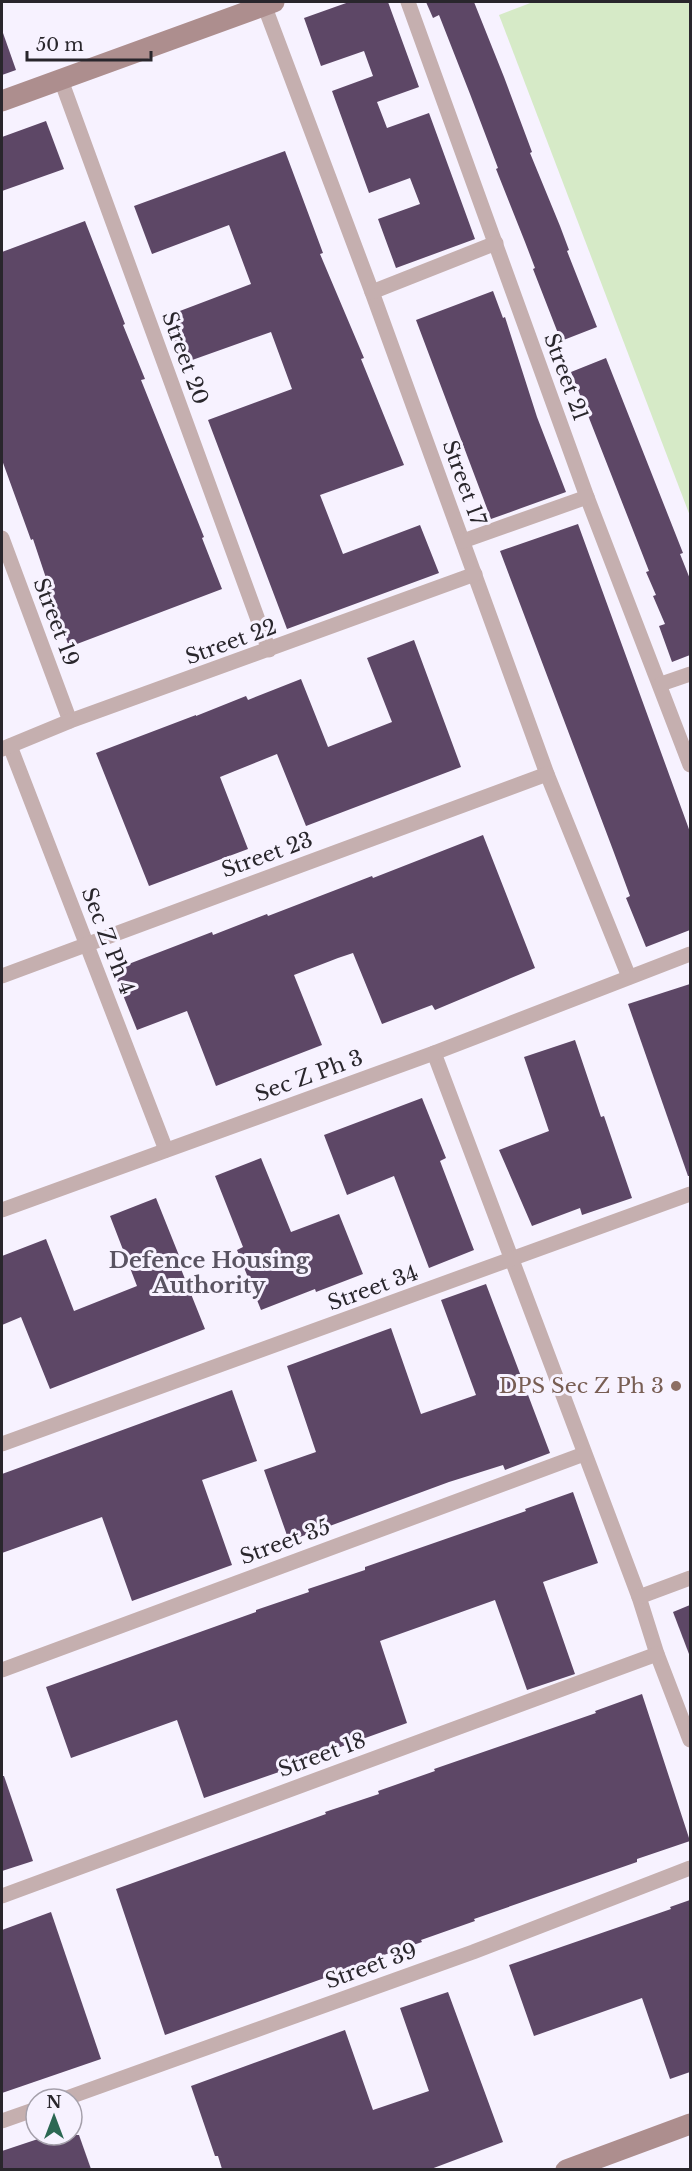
<svg xmlns="http://www.w3.org/2000/svg" width="692" height="2171" font-family="'Libre Baskerville',serif">
<style>
.green{fill:#d6eac7}
.building{fill:#5d4766}
.lines{fill:none;stroke-linecap:round;stroke-linejoin:round}
.street{stroke:#c5afaf;stroke-width:15}
.secondary{stroke:#ad8e8e;stroke-width:21}
.education-dot{fill:#8d6e63;stroke:#f7f2ff;stroke-width:2}
.labels{text-anchor:middle;stroke-width:6;stroke-linejoin:round;paint-order:stroke}
.street-label{font-size:21px;fill:#29262c;stroke:#f7f2ff}
.education-label{font-size:21px;fill:#785e54;stroke:#f7f2ff;text-anchor:end}
.neighbourhood-label{font-size:22px;font-weight:bold;fill:#595361;stroke:#f7f2ff}
</style>
<rect width="100%" height="100%" fill="#f7f2ff"/>
<polygon class="green" points="533,2 690,2 690,516 499,15"/>
<g class="building">
<polygon points="349,2 388,2 419,87 377,102 387,128 429,113 475,239 396,268 378,219 420,204 410,178 369,193 332,91 373,76 364,51 321,66 304,18"/>
<polygon points="426,2 474,2 504,77 532,152 530,153 560,226 569,250 567,251 597,327 561,341 533,269 535,268 525,242 496,169 498,168 470,94 439,15 433,18"/>
<polygon points="3,33 16,70 2,75 2,34"/>
<polygon points="46,121 64,169 2,191 2,137"/>
<polygon points="285,151 323,253 320,254 364,358 361,359 404,465 320,495 343,554 420,525 439,573 287,629 208,420 292,389 271,332 181,364 164,317 251,284 229,225 152,254 134,206"/>
<polygon points="85,221 125,324 123,325 145,379 141,380 204,537 202,538 222,589 69,647 33,539 31,540 2,460 2,252"/>
<polygon points="493,291 503,318 505,317 537,417 566,492 491,519 416,320"/>
<polygon points="606,358 683,553 680,554 690,579 690,655 672,662 659,626 665,624 653,596 656,595 646,572 649,571 571,372"/>
<polygon points="578,524 690,832 690,930 646,947 626,898 630,896 613,850 500,551"/>
<polygon points="414,640 461,767 306,826 277,754 220,777 248,849 149,886 96,753 196,715 196,716 246,696 248,700 301,679 328,747 392,722 367,658"/>
<polygon points="483,835 535,968 435,1010 432,1005 382,1024 353,953 338,958 294,975 322,1045 216,1086 187,1011 137,1030 113,970 212,932 213,935 267,914 268,916 372,876 373,878"/>
<polygon points="690,984 690,1176 688,1176 628,1004"/>
<polygon points="575,1040 601,1117 604,1116 632,1198 582,1215 580,1208 532,1226 499,1150 549,1131 524,1057"/>
<polygon points="422,1098 446,1158 440,1161 474,1250 429,1268 394,1176 347,1195 324,1135"/>
<polygon points="261,1158 291,1232 339,1214 363,1274 316,1292 315,1289 261,1310 237,1250 243,1247 215,1176"/>
<polygon points="156,1198 180,1258 177,1259 205,1329 50,1389 21,1317 2,1325 2,1256 46,1239 74,1311 137,1286 110,1216"/>
<polygon points="486,1284 550,1453 505,1470 503,1465 449,1482 289,1541 264,1470 316,1452 287,1366 391,1328 421,1414 476,1395 441,1300"/>
<polygon points="232,1390 257,1461 202,1480 232,1565 132,1601 102,1517 2,1553 2,1474"/>
<polygon points="573,1492 598,1563 543,1582 575,1674 527,1690 495,1600 380,1641 407,1723 304,1760 305,1763 204,1798 177,1720 71,1758 46,1687 256,1612 256,1610 309,1592 308,1589 365,1570 365,1567 526,1511 525,1509"/>
<polygon points="690,1605 690,1654 689,1654 673,1612"/>
<polygon points="642,1694 690,1841 637,1859 637,1862 474,1919 475,1921 421,1940 422,1942 372,1959 372,1961 165,2035 116,1889 326,1814 325,1812 379,1794 378,1791 435,1771 434,1769 596,1713 595,1711"/>
<polygon points="2,1776 4,1776 33,1861 2,1871"/>
<polygon points="690,1900 690,2072 670,2079 642,1998 534,2036 509,1965 671,1909 670,1907"/>
<polygon points="51,1912 101,2059 2,2093 2,1930"/>
<polygon points="448,1992 503,2142 431,2169 222,2169 218,2156 215,2156 191,2086 345,2030 373,2110 429,2091 400,2008"/>
<polygon points="50,2135 79,2135 91,2169 2,2169 2,2151"/>
</g>
<g class="lines">
<g class="street">
<polyline points="263,2 372,292 547,774 629,977"/>
<polyline points="408,2 587,497 690,765"/>
<polyline points="61,80 269,650"/>
<polyline points="372,292 496,243"/>
<polyline points="2,538 70,721"/>
<polyline points="463,541 587,497"/>
<polyline points="661,684 690,674"/>
<polyline points="10,746 166,1150"/>
<polyline points="2,749 70,721 475,574"/>
<polyline points="2,976 547,774"/>
<polyline points="434,1053 639,1597 657,1654 690,1740"/>
<polyline points="2,1210 434,1053 690,954"/>
<polyline points="2,1444 690,1194"/>
<polyline points="639,1597 690,1578"/>
<polyline points="2,1670 584,1454"/>
<polyline points="2,1896 657,1654"/>
<polyline points="64,2099 473,1952 690,1868"/>
<polyline points="2,2121 36,2109"/>
</g>
<g class="secondary">
<polyline points="2,101 274,2"/>
<polyline points="566,2170 690,2124"/>
</g>
</g>
<circle class="education-dot" cx="676" cy="1386" r="6"/>
<g class="labels">
<g class="street-label">
<text transform="translate(185 358) rotate(70)" y="7">Street 20</text>
<text transform="translate(566 377) rotate(70)" y="7">Street 21</text>
<text transform="translate(464 483) rotate(70)" y="7">Street 17</text>
<text transform="translate(56 622) rotate(69)" y="7">Street 19</text>
<text transform="translate(231 642) rotate(-20)" y="7">Street 22</text>
<text transform="translate(267 855) rotate(-20)" y="7">Street 23</text>
<text transform="translate(108 941) rotate(69)" y="7">Sec Z Ph 4</text>
<text transform="translate(309 1076) rotate(-20)" y="7">Sec Z Ph 3</text>
<text transform="translate(373 1288) rotate(-20)" y="7">Street 34</text>
<text transform="translate(285 1542) rotate(-20)" y="7">Street 35</text>
<text transform="translate(322 1755) rotate(-20)" y="7">Street 18</text>
<text transform="translate(371 1966) rotate(-20)" y="7">Street 39</text>
</g>
<g class="education-label">
<text x="664" y="1393">DPS Sec Z Ph 3</text>
</g>
<g class="neighbourhood-label">
<text x="209" y="1268">Defence Housing<tspan x="209" dy="25">Authority</tspan></text>
</g>
</g>
<rect width="692" height="2171" fill="none" stroke="#29262c" stroke-width="6"/>
<g transform="translate(54 2117)"><circle r="28" fill="#f7f2ff" stroke="#a5a0ab" stroke-width="1.5"/>
<path d="M0-4.5L10 22L0 15L-10 22Z" fill="#2c6853"/>
<text y="-9" font-size="16" font-weight="bold" text-anchor="middle" fill="#29262c">N</text>
</g>
<path d="M27 51v9h124v-9" fill="none" stroke="#29262c" stroke-width="3"/>
<text x="36" y="51" font-size="18" fill="#29262c" stroke="#f7f2ff" stroke-width="4.5" paint-order="stroke">50 m</text>
</svg>
